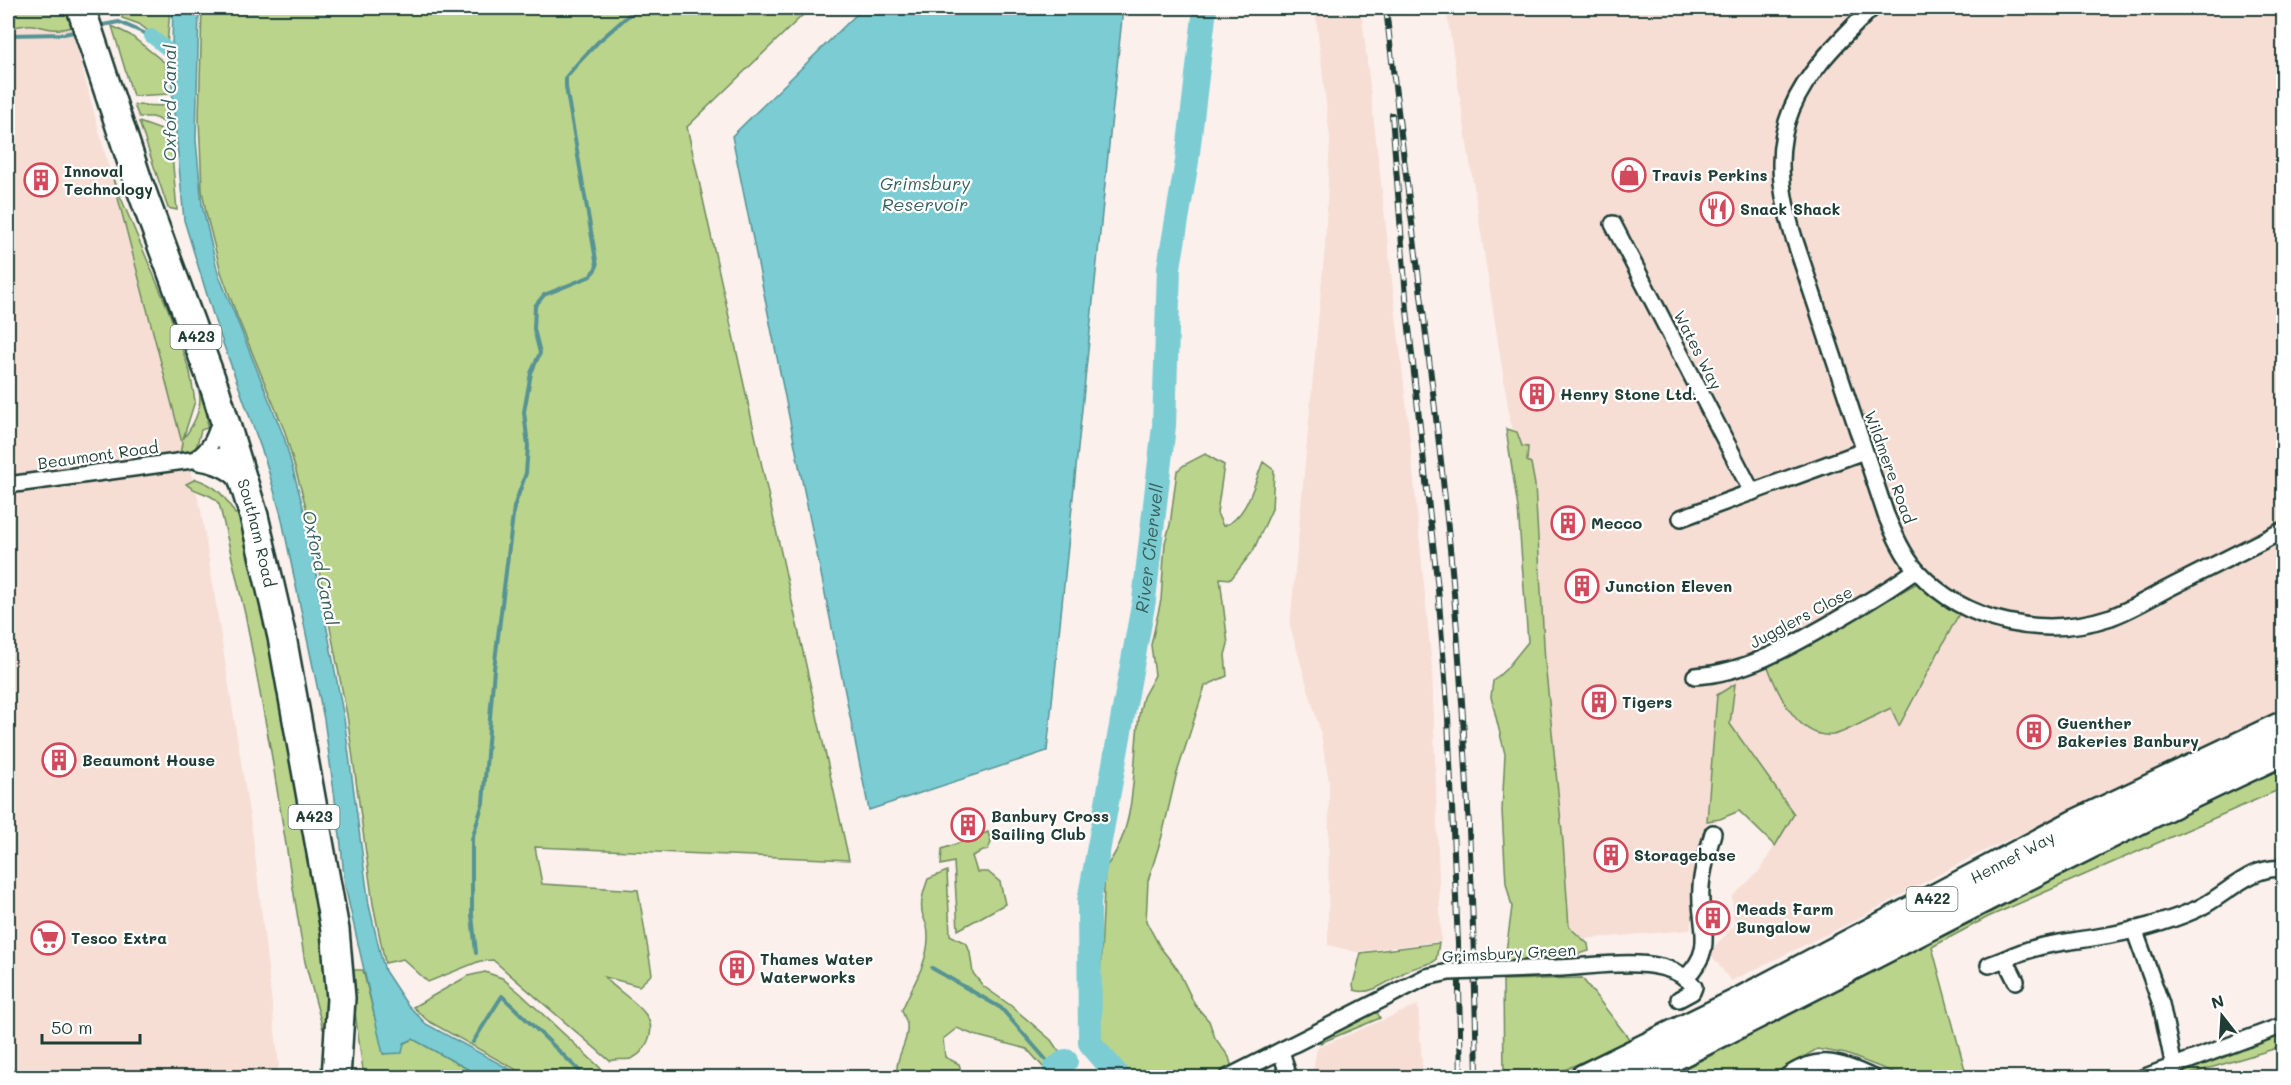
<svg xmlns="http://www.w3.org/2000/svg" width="2291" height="1085" font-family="Mali,sans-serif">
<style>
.built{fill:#f6ded5;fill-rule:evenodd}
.green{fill:#bbd48b;stroke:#6d8860;stroke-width:1.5}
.water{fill:#7bccd4;stroke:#569394;stroke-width:1.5}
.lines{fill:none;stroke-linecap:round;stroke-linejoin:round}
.stream{stroke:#569394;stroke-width:4}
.canal{stroke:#7bccd4;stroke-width:14}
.river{stroke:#7bccd4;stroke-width:24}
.street-casing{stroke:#1f3d34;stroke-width:20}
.highway-casing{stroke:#1f3d34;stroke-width:32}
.street{stroke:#fff;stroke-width:15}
.highway{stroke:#fff;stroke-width:27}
.rail-casing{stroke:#1f3d34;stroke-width:6}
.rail{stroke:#fff;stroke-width:4;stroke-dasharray:11;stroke-linecap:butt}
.street-bridge-casing{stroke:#1f3d34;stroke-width:20;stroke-linecap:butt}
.street-bridge{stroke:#fff;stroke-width:15}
.labels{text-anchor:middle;stroke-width:4.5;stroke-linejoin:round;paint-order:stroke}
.shield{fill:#fff;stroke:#627771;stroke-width:1.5}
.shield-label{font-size:15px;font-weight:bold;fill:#1f3d34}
.poi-label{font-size:16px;font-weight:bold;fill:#1f3d34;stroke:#fff;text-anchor:start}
.street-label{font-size:16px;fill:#1f3d34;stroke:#fff}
.water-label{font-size:18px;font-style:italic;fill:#36615c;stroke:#fff}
</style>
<rect width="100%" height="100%" fill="#fbf0ec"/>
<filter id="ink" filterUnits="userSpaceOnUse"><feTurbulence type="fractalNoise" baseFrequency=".0167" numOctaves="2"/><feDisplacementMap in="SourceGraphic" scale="12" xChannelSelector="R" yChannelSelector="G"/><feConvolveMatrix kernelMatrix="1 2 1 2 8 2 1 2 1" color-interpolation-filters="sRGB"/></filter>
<g filter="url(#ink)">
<g class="built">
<polygon points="8,8 66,8 201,510 253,837 279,1066 274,1077 8,1077"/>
<polygon points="1315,8 1361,8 1408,420 1432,667 1441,941 1356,952 1328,945 1329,782 1321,734 1290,626 1325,246 1330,139"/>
<path d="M 1446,8 L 2283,8 L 2283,709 L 1970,858 L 1842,927 L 1731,981 L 1709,952 L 1734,926 L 1732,897 L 1760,870 L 1794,814 L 1730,724 L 1735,685 L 1717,695 L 1707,821 L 1690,930 L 1561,941 L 1516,458 ZM 1960,612 L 1899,725 L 1892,707 L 1798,721 L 1774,683 Z"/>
<polygon points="1418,1005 1423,1077 1312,1077 1317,1048"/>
</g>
<g class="green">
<path d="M 8,8 L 67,8 L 72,27 C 57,32 47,28 33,25 C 24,24 16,28 8,27 Z"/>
<polygon points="123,8 170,8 167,46 139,24 122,18"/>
<path d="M 202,8 L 810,8 L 687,127 L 849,860 L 535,847 L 542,884 L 638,890 L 652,974 L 639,986 L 605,977 C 619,996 662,1011 648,1041 C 644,1049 641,1054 633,1058 C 626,1062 618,1057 610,1061 L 493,960 L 480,961 L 428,982 L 403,959 L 385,963 L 373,904 L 347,715 L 308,514 L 285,432 L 237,316 L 221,272 L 206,213 L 202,190 L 199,118 Z"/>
<polygon points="112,26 130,35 165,63 169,94 133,96"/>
<polygon points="134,105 167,106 168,124 153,117 139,117"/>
<polygon points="139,122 170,133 177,210 168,208"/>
<path d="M 113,179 L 168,309 L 190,372 L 195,401 L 183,439 C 193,426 203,409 199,391 C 207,401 208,415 207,428 L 201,430 L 196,448 L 186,455 L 180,454 L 182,443 Z"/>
<polygon points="1506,429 1517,432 1522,446 1528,447 1527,461 1531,463 1535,485 1545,662 1563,842 1569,927 1588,944 1589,951 1555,960 1545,958 1507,962 1505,959 1512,907 1506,883 1502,811 1505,754 1491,697 1493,681 1506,669 1528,642 1518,508"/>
<path d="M 1205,454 L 1224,465 L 1217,513 L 1223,526 C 1247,519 1254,483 1263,462 L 1274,470 L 1272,509 L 1253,551 L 1231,579 L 1220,578 L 1228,644 L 1225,655 L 1227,676 L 1205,686 L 1176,776 L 1162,836 L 1148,881 L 1146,921 L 1160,947 L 1178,970 L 1195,1005 L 1209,1021 L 1215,1038 L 1229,1057 L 1232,1068 L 1210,1077 L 1130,1077 L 1097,1043 L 1105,868 C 1140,825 1131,762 1140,710 L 1143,697 L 1155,675 L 1151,645 L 1161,600 L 1165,543 L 1170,525 L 1177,471 L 1184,465 Z"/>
<path d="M 196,479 C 217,486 225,496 235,514 L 239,513 L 265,620 L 330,979 L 329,1035 L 323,1029 L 305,962 L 271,752 L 246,618 L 220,507 C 215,492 196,494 186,484 Z"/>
<path d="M 1919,582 L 1960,612 L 1899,726 L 1891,708 C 1877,714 1846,733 1833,735 C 1798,739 1778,694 1768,667 Z"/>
<polygon points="1735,684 1730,724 1794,814 1775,846 1739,811 1720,819 1707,821 1717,695"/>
<polygon points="2275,763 2283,780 2283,788 1988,917 1932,947 1967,1077 1905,1077 1846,1054 1817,1049 1769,1077 1665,1078 1712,1055 1989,904"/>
<polygon points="988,832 991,843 988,849 972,856 977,872 988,872 1000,882 1005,904 958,930 954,862 941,865 942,849"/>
<path d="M 947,871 L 950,935 L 967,944 L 970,953 L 973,973 L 983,986 L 1010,1005 L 1051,1040 L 1076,1077 L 1052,1077 L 1027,1049 L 974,1035 L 957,1028 L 943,1039 L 945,1057 L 959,1064 L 963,1077 L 898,1077 C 893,1057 909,1045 907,1024 C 906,1020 903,1014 902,1010 C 912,986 927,965 928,939 C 928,927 927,926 923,916 C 919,904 924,890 928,879 Z"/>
<path d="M 1439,943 L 1436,960 L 1433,962 C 1425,965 1416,967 1409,970 C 1393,977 1372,997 1354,990 L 1353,984 L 1361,953 Z"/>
<polygon points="349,970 363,970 384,1054 401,1047 404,1043 413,1039 482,1077 364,1077"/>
<polygon points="485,972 502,978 520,993 610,1077 529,1077 428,1021 413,1007 468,976"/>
<polygon points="1582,978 1630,1040 1549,1077 1504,1077 1503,980"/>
<polygon points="1372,1011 1377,1012 1380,1018 1320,1043 1324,1033"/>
<polygon points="2283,1029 2283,1045 2277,1048 2180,1077 2153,1078"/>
</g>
<g class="water">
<polygon points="173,8 199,8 196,140 202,205 218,273 284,437 305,514 344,718 369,905 381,957 385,971 406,1003 426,1024 524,1077 482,1077 413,1039 404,1043 402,1053 383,1054 345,886 340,836 324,719 281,515 265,459 215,321 184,220 171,79"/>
<polygon points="863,8 1123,8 1047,751 869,810 732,136"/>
</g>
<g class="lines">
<g class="stream">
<polyline points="97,26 119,22 151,36"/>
<polyline points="8,35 64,34 78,31"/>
<polyline points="476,953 472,915 472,839 483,803 494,669 514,507 526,473 528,446 524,412 531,373 540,353 534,329 535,306 544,295 591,276 597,266 566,87 566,77 577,64 598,42 637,8"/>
<polyline points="932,968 1001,1008 1062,1078"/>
<polyline points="473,1042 502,996 587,1078"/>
</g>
<polyline class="canal" points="151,36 171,52 183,65"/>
<g class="river">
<polyline points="1055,1069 1066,1061"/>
<path id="s1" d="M 1120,1078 L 1090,1043 L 1089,901 L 1144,600 L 1164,426 L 1169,267 L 1187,161 L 1205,8"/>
</g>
<g class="street-casing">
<g id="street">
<path d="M 1872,8 C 1795,83 1760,127 1794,238 L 1886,515 C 1894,534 1903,555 1917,571 C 1966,624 2044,639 2111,617 C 2133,609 2153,596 2173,586 C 2210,567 2247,549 2284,530"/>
<polyline points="1613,224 1752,492"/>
<path d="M 195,459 C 210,451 218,433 220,417"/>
<path d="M 199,462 C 215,464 229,470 240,482"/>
<polyline points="8,485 236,454"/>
<polyline points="1681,518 1864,451"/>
<path d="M 1695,676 C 1746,673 1791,646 1835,621 C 1863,605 1890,589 1916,570"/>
<polyline points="2134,929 2161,1004 2174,1067"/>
<polyline points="1989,965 2005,959"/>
<path d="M 1558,968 C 1594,967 1670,951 1694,987 L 1692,992 L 1679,999"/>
<path d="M 1685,978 C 1718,947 1698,926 1701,887 C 1702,869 1708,851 1713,833"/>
<path d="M 2016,981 L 2005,959 C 2040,943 2062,943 2098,937 C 2130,932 2165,923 2195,910 C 2224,898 2250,864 2284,869"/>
<polyline points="1281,1051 1289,1078"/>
<polyline points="1227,1078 1426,977"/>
<path d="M 1785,1078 C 1817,1054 1840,1062 1873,1078"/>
<polyline points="2142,1078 2284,1025"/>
</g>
</g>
<g class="highway-casing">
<g id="highway">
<path id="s2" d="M 81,8 L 138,181 L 215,389 L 254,516 L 282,637 L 335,930 L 341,998 L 336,1078"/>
<path id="s3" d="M 1584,1078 L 1737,1003 L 2075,824 L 2284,725"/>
<path d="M 1630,1078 C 1849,971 2062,853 2284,751"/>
</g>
</g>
<use href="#street" class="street"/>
<use href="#highway" class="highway"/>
<g class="rail-casing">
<g id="rail">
<path d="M 1386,8 C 1407,199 1436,390 1453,581 C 1467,747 1474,912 1477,1078"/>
<polyline points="1392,115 1407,310 1438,589 1448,717 1458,943 1461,1078"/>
</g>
</g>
<use href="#rail" class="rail"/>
<g class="street-bridge-casing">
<polyline id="street-bridge" points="1426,977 1449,972 1558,968"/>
</g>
<use href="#street-bridge" class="street-bridge"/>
</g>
</g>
<defs>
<g id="shop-ring" transform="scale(1.725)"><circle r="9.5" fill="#fff" stroke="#d1495b" stroke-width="1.5"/><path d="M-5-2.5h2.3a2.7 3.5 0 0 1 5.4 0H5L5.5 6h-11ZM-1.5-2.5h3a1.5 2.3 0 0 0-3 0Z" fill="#d1495b"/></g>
<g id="building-ring" transform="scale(1.725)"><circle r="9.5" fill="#fff" stroke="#d1495b" stroke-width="1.5"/><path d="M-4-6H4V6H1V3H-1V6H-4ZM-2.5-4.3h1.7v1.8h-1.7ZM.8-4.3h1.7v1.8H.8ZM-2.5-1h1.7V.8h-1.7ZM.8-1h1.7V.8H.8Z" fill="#d1495b"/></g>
<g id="restaurant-ring" transform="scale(1.725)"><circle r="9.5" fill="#fff" stroke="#d1495b" stroke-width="1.5"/><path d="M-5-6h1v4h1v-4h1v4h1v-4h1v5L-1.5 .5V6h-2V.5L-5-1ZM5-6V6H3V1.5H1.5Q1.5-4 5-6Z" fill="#d1495b"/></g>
<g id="supermarket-ring" transform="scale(1.725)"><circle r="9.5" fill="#fff" stroke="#d1495b" stroke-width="1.5"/><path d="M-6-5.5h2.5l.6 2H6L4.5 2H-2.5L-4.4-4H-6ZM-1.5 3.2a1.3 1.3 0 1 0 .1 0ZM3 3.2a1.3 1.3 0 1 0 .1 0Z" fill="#d1495b"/></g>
</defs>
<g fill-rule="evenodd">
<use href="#shop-ring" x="1629" y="175"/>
<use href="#building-ring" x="41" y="180"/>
<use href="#restaurant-ring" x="1717" y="209"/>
<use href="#building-ring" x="1537" y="394"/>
<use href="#building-ring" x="1568" y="523"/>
<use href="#building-ring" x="1582" y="586"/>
<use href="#building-ring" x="1599" y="702"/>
<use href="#building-ring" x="2034" y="732"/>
<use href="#building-ring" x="59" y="760"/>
<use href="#building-ring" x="968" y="825"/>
<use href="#building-ring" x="1611" y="855"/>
<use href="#building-ring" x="1713" y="918"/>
<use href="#supermarket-ring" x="48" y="938"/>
<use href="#building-ring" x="737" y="968"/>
</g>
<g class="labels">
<g class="shield">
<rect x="170.5" y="325" width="51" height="24" rx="4.5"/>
<rect x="288.5" y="805" width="51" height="24" rx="4.5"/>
<rect x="1906.5" y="887" width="51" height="24" rx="4.5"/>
</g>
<g class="shield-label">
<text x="196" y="342">A423</text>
<text x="314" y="822">A423</text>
<text x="1932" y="904">A422</text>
</g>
<g class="poi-label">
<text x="64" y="177">Innoval<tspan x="64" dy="18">Technology</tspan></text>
<text x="1652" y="181">Travis Perkins</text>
<text x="1740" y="215">Snack Shack</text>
<text x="1560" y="400">Henry Stone Ltd.</text>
<text x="1591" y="529">Mecco</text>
<text x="1605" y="592">Junction Eleven</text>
<text x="1622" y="708">Tigers</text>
<text x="2057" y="729">Guenther<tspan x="2057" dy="18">Bakeries Banbury</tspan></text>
<text x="82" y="766">Beaumont House</text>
<text x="991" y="822">Banbury Cross<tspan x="991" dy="18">Sailing Club</tspan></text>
<text x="1634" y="861">Storagebase</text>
<text x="1736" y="915">Meads Farm<tspan x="1736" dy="18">Bungalow</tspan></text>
<text x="71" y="944">Tesco Extra</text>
<text x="760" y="965">Thames Water<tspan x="760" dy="18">Waterworks</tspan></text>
</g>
<g class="street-label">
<text transform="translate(1698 350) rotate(63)" y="6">Wates Way</text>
<text transform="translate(98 455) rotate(-8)" y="6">Beaumont Road</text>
<text transform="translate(1890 467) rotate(70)" y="6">Wildmere Road</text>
<text dy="6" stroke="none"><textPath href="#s2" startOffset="554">Southam Road</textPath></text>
<text transform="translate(1801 617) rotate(-28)" y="6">Jugglers Close</text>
<text dy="6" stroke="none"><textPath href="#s3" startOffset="482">Hennef Way</textPath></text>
<text transform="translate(1509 953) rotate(-3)" y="6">Grimsbury Green</text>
</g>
<g class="water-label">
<text transform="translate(170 103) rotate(-90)" y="6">Oxford Canal</text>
<text x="925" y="190">Grimsbury<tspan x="925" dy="21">Reservoir</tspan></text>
<text dy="6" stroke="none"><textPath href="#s1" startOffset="546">River Cherwell</textPath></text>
<text transform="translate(320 568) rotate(78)" y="6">Oxford Canal</text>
</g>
</g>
<rect width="2291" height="1085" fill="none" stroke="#fff" stroke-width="30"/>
<rect x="15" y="15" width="2261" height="1055" fill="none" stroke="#1f3d34" stroke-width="2" filter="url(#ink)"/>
<g transform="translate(2222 1016) rotate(343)" stroke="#ffffff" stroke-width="4.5" paint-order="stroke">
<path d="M0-4.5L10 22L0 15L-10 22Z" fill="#1f3d34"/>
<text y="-9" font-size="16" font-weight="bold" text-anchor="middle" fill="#1f3d34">N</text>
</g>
<path d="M42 1034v9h98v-9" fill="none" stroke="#1f3d34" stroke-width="3"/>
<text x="51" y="1034" font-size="18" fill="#1f3d34" stroke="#ffffff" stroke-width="4.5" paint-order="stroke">50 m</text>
</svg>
